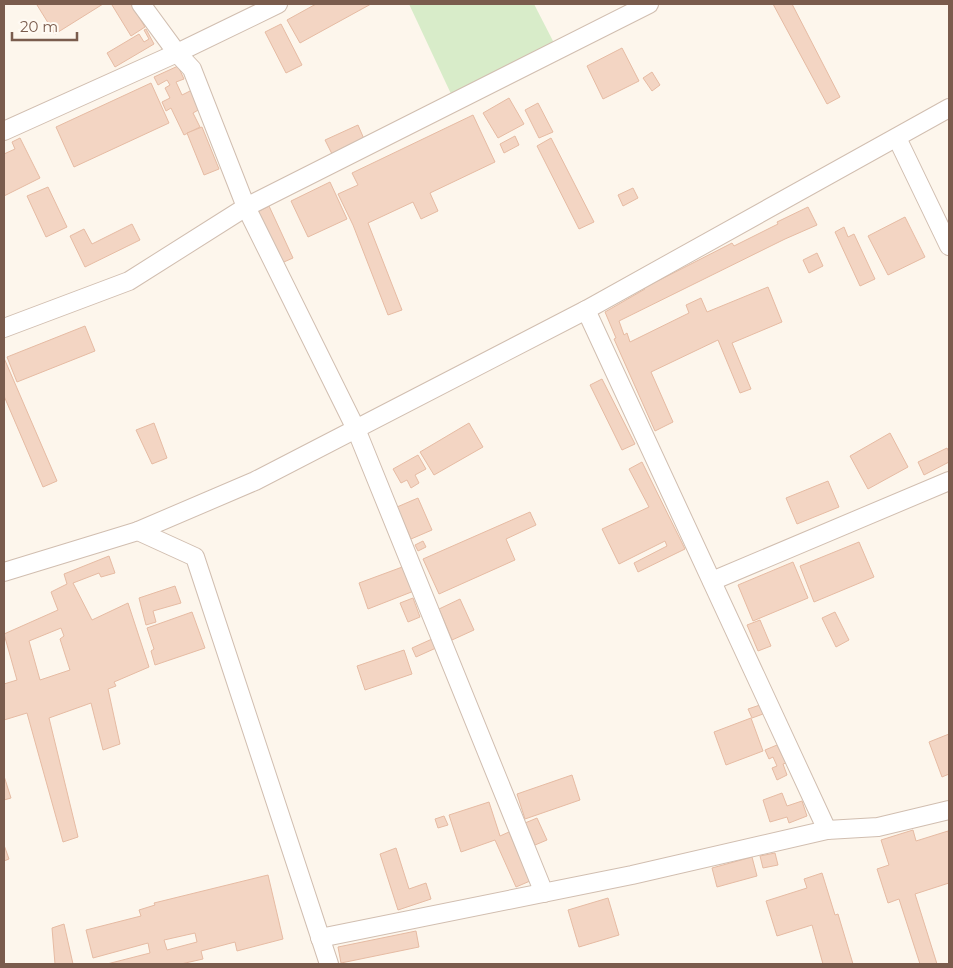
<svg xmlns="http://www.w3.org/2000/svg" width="953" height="968" font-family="Montserrat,sans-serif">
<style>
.green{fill:#d8ecc9}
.building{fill:#f3d5c3;stroke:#e6bba3;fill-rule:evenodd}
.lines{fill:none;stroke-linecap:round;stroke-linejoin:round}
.street-casing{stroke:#d1beb0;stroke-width:20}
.street{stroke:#fff;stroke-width:18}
</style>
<rect width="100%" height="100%" fill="#fdf6ec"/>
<polygon class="green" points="409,4 534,4 554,43 452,96"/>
<g class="building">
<polygon points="40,4 103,4 55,34 37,5"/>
<polygon points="114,4 131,4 145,27 131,36 112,5"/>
<polygon points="316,4 371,4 300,43 287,20"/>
<polygon points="773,4 792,4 840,97 827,104"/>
<polygon points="281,24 302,65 286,73 265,32"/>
<polygon points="146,29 154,44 115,67 107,53 139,34 144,42 149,39 144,30"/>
<polygon points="622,48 639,81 603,99 587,66"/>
<polygon points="178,66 184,79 176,82 182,95 192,90 200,109 193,113 200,127 184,135 171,108 166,111 162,102 170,98 165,88 170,85 167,80 158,85 154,77"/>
<polygon points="652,72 660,85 652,91 643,78"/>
<polygon points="151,83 169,123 74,167 56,127"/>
<polygon points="509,98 524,124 498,138 483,113"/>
<polygon points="538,103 553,132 539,138 525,110"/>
<polygon points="473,115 495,162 430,193 438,211 421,219 413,202 368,223 402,310 388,315 353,225 338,194 358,185 352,173"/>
<polygon points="358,125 364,139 332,154 325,140"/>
<polygon points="202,127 219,169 204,175 187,133"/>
<polygon points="515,136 519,145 504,153 500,144"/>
<polygon points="20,138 40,178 4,196 4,154 15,149 12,142"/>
<polygon points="551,138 594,222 579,229 537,146"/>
<polygon points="330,182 347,219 308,237 291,201"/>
<polygon points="48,187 67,227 46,237 27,196"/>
<polygon points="633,188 638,198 623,206 618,195"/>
<polygon points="269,206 293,258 277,265 254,214"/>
<polygon points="808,207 817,225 785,239 619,321 624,335 627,333 630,342 689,313 686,305 701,298 707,312 768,287 782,322 732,343 751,389 740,393 718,340 651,372 673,422 655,431 614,339 616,338 605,312 645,289 644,288 732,243 734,246 778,224 777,222"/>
<polygon points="905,217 925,257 888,275 868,236"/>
<polygon points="132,224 140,240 85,267 70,236 84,229 92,244"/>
<polygon points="844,227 848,237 854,234 875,279 860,286 835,232"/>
<polygon points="817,253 823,266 809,273 803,260"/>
<polygon points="85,326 95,351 17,382 7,357"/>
<polygon points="4,358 57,481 43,487 4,396"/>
<polygon points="602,379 635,444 622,450 590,385"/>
<polygon points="154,423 167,458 152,464 136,430"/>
<polygon points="469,423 483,447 434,475 420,452"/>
<polygon points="890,433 908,467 868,489 850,456"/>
<polygon points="947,448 949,452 949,462 924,475 918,462"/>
<polygon points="418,455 426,469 415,475 419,483 411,488 407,480 401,483 393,469"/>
<polygon points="642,462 685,549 638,572 634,563 667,546 665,541 619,564 602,529 649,507 629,469"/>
<polygon points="828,481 839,507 797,524 786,498"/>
<polygon points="418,498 432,530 411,539 397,507"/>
<polygon points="530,512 536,525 506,539 515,560 439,594 423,559"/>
<polygon points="423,541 426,547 418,551 415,545"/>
<polygon points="859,542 874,577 814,602 800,566"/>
<path d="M 109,556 L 115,573 L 101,577 L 99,573 L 73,583 L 92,620 L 128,603 L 149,667 L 114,682 L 116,686 L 108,689 L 120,744 L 103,750 L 91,703 L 49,718 L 78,837 L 63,842 L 27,713 L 4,720 L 4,684 L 17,680 L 4,634 L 58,610 L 51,592 L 67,584 L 64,574 ZM 61,628 L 64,636 L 60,639 L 70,670 L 40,680 L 29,641 Z"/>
<polygon points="793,562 808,598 753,621 738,585"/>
<polygon points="405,566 414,591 368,609 359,583"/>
<polygon points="175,586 181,603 153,611 156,622 146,625 139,598"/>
<polygon points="413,598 420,617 408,622 400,603"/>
<polygon points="460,599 474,630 452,640 439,609"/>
<polygon points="192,612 205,648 155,665 151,651 154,649 147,628"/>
<polygon points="835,612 849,640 836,647 822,618"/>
<polygon points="760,620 771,646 758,651 747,625"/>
<polygon points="432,639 436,648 416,657 412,648"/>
<polygon points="404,650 412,674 365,690 357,666"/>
<polygon points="760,705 763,714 752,718 748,709"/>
<polygon points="751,718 763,751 726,765 714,732"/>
<polygon points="949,734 949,774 942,777 929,742"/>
<polygon points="777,745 786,763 783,764 787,775 777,780 772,768 777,766 773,757 769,759 765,750"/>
<polygon points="572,775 580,800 525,819 517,794"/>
<polygon points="4,776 11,798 4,800"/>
<polygon points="782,793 787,806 802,801 807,816 789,823 787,817 770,822 763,800"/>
<polygon points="489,802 500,836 509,832 530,881 516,887 495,840 461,852 449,815"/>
<polygon points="444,816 448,825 438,828 435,819"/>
<polygon points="537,818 547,840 535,845 525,823"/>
<polygon points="913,830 916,841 948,831 949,836 949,883 915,894 937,964 920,964 899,899 888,903 877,869 889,865 881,840"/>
<polygon points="4,845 9,859 4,861"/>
<polygon points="396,848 409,889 426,883 431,899 398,910 380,854"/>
<polygon points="775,853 778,865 763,868 760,856"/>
<polygon points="752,857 757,876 717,887 712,868"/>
<polygon points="822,873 835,915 838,914 853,964 823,964 812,925 777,936 766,901 807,888 804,879"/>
<path d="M 268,875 L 283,939 L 237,951 L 235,942 L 201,951 L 203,959 L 181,964 L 107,964 L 150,953 L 148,943 L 93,958 L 86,930 L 141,916 L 139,910 L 155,905 L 154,903 ZM 195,933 L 197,942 L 167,950 L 164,940 Z"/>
<polygon points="608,898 619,935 579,947 568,910"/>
<polygon points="64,924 73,964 55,964 52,928"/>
<polygon points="416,931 419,947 341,963 338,947"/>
</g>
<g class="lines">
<g class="street-casing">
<g id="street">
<polyline points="141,4 177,53 192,69 246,207 356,429 544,893"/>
<polyline points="4,131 177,53 278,4"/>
<polyline points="897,138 949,246"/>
<polyline points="586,310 827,830"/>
<polyline points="4,328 129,281 246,207 649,4"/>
<polyline points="138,531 255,481 586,310 949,108"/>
<polyline points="4,572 138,531 195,557 329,964"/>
<polyline points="712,581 949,481"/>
<polyline points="320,938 632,875 827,830 878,827 949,810"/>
</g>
</g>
<use href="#street" class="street"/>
</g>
<rect width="953" height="968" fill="none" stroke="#7a5c4d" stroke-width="10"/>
<path d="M12 32v8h65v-8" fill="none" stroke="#7a5c4d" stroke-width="2.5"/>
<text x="20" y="32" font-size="15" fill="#7a5c4d" stroke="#fffaf3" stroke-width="4" paint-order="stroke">20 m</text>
</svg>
